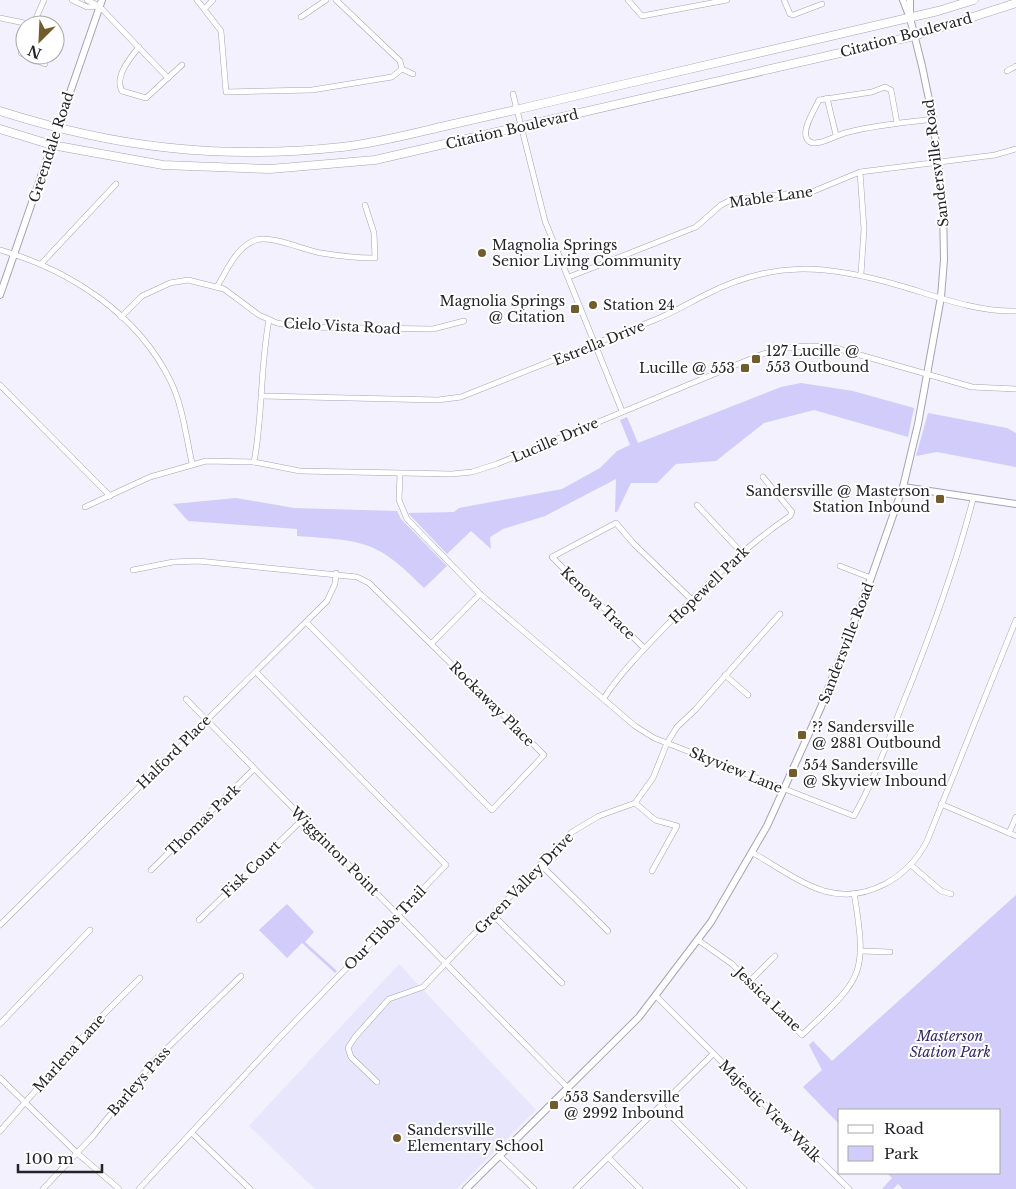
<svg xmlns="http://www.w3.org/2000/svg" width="1016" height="1189" font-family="'Libre Baskerville',serif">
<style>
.built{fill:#e8e6fc}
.green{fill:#d1ccf9}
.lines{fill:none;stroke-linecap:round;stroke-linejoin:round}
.minor-casing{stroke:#a5a3b6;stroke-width:6}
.tertiary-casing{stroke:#a5a3b6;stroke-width:8}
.secondary-casing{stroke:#a5a3b6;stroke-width:9}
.minor{stroke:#fff;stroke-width:5}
.tertiary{stroke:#fff;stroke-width:6}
.secondary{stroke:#fff;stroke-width:8}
.poi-dot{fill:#725c2c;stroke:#fff;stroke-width:2}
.labels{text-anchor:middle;stroke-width:4;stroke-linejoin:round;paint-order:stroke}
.street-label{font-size:14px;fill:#23232a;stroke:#fff}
.poi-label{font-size:14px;fill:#23232a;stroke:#fff;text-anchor:start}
.park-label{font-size:14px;font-style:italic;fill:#372867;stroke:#fff}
</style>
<rect width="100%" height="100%" fill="#f2f1fd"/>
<polygon class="built" points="399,964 536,1110 457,1189 315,1189 249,1126"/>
<g class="green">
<polygon points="801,383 853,391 914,408 908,437 814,410 764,423 716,461 676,464 657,483 631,483 617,512 615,512 616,479 545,516 503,529 490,537 491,549 471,531 447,554 408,513 454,512 459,508 562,489 600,468 617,451 630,445 620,420 627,417 638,443 781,387"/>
<polygon points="928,413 1007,428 1016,433 1016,467 937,452 916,456"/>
<path d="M 236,498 L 294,508 L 397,511 L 401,519 L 447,566 L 424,588 C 376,539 363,541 297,536 L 297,529 L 188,521 L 173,504 Z"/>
<polygon points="1016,895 1016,1189 903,1189 898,1184 893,1189 882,1189 892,1178 887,1173 1000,1173 1000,1110 840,1110 840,1125 803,1087 822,1070 809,1045 813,1041 832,1061"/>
<polygon points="287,904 314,932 305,942 337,971 335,973 302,943 287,958 259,930"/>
</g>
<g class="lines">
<g class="minor-casing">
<g id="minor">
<polyline points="72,0 87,7 99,6"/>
<polyline points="87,0 99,6 168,78"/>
<polyline points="197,0 221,31 226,92 312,90 392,77 402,69"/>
<polyline points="336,0 400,61 402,69"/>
<polyline points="628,0 642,16 727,0"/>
<polyline points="784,0 790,14 793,15 822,4"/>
<polyline points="205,8 213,0"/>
<polyline points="301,17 326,0"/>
<polyline points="0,18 34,25"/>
<polyline points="33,25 44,0"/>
<polyline points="25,45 21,53 45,64"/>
<path d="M 139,47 C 130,58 114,77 122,91 L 146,98 L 182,65"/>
<polyline points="402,69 413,74"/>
<polyline points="1007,71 1016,66"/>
<polyline points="513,94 545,221 622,411"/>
<polyline points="827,98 836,135"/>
<path d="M 897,123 L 891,90 L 885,87 L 872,92 L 819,100 C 815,109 801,130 807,139 C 813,150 836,135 845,133 C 874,125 904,123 933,119"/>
<polyline points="860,172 864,229 861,274"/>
<path d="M 0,250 C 70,270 138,314 171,382 C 183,407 186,437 192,463"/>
<polyline points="41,264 116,184"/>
<polyline points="569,277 696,227 721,205 731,200 814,191 860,172 995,155 1016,149"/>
<path d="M 217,287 C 227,270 237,246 256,240 C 271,235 304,250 321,253 C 339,256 357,258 375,258 L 374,233 L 365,205"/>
<polyline points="121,317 142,296 170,283 188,280 224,289 259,315 277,323 299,327 433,329 464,321"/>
<polyline points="0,385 110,496"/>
<path d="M 262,396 L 438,400 L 461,397 L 657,319 C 674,312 689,303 705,295 C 775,259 828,265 901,286 C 938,297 977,312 1016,311"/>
<path d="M 254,462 C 263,415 260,367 269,320"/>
<path d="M 400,474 L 399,500 L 407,519 L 480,594 L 635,726 L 654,738 L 854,816 C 873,782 887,744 901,708 C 929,639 955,570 973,499"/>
<polyline points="697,505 741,552"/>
<path d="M 85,507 L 150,477 L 206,461 L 254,462 L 300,471 L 452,474 L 472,472 L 497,464 L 760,355 C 786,346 812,343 839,349 L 972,387 L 1016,389"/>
<polyline points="840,566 871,578"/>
<polyline points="133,570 173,562 198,561 357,577 369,583 544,755 492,810 306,622"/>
<polyline points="432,643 480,594"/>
<polyline points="644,648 552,557 616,523 634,544 692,600"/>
<polyline points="725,675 748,695"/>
<path d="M 604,698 C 621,672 645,648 667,625 C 705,586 744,547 790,516 L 792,512 L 763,477"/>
<polyline points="186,699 568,1088"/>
<polyline points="635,803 655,820 677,826 652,871"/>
<polyline points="941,804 1016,836"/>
<polyline points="1009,833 1016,817"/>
<path d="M 753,853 C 776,866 799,883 824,891 C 866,903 908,878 927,841 L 1016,620"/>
<polyline points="540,864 608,931"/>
<polyline points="911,865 941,891 951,894"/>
<polyline points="151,870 254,769"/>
<polyline points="492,914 562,983"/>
<polyline points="199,920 303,819"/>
<polyline points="0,925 327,601 335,584 336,573"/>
<path d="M 698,940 L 732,964 L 802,1035 C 862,978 868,977 854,893"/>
<polyline points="861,951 890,952"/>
<polyline points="749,982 775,956"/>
<polyline points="656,996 849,1189"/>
<polyline points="0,1024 90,930"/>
<polyline points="0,1078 77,1153 119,1189"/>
<polyline points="377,1082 351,1057 348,1048 355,1037 389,999 423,987 572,832 599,816 635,803 653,778 667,743 677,727 695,710 780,614"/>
<polyline points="661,1106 744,1189"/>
<polyline points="0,1131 96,1022 140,978"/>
<polyline points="193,1134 250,1189"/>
<polyline points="500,1156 534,1189"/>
<polyline points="608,1157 640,1189"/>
<polyline points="43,1189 93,1136 152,1063 241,976"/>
<polyline points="139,1189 281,1036 446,865 256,672"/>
<polyline points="576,1189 713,1054"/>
</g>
</g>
<g class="tertiary-casing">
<g id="tertiary">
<polyline points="910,0 910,18"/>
<polyline points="0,295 102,0"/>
<polyline points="903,487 1016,504"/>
<polyline points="466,1189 639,1017 711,922 767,826 821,707 871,578 903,487 918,424 941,297 944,260 943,206 933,119 922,66 910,18 903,0"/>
</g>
</g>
<g class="secondary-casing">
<g id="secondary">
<path d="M 0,111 C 116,148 220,160 342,147 C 377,143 411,134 445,126 C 494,115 542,104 591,92 C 706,65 822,38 938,11 L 974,0"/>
<polyline points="0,129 52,145 163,165 270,169 375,160 914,36 1016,3"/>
</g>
</g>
<use href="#minor" class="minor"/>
<use href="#tertiary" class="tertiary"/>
<use href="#secondary" class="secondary"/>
</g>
<g class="poi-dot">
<circle cx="482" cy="253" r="5"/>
<circle cx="593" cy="305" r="5"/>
<rect x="570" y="304" width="10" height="10" rx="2.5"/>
<rect x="751" y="354" width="10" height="10" rx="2.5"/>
<rect x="740" y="363" width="10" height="10" rx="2.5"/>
<rect x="935" y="494" width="10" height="10" rx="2.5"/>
<rect x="797" y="730" width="10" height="10" rx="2.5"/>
<rect x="788" y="768" width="10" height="10" rx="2.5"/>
<rect x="549" y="1100" width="10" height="10" rx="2.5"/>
<circle cx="397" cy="1138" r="5"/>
</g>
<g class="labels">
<g class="street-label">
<text transform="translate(906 35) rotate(-15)" y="5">Citation Boulevard</text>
<text transform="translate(512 129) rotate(-13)" y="5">Citation Boulevard</text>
<text transform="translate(51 147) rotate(-72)" y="5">Greendale Road</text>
<text transform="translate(936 163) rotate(-97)" y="5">Sandersville Road</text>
<text transform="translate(771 197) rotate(-8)" y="5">Mable Lane</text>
<text transform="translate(342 326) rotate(3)" y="5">Cielo Vista Road</text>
<text transform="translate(599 343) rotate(-22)" y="5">Estrella Drive</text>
<text transform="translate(555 440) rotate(-23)" y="5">Lucille Drive</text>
<text transform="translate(709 585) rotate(-44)" y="5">Hopewell Park</text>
<text transform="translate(598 603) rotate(44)" y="5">Kenova Trace</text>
<text transform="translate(846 643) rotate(-69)" y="5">Sandersville Road</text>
<text transform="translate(492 704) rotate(45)" y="5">Rockaway Place</text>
<text transform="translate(174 752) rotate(-45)" y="5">Halford Place</text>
<text transform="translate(736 770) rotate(22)" y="5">Skyview Lane</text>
<text transform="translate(203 820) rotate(-44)" y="5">Thomas Park</text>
<text transform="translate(335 851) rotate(45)" y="5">Wigginton Point</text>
<text transform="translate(251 869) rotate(-44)" y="5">Fisk Court</text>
<text transform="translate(524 883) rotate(-46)" y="5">Green Valley Drive</text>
<text transform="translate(385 928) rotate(-46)" y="5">Our Tibbs Trail</text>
<text transform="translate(768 999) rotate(44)" y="5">Jessica Lane</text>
<text transform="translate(69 1053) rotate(-48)" y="5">Marlena Lane</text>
<text transform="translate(139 1081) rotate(-49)" y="5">Barleys Pass</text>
<text transform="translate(770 1111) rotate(45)" y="5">Majestic View Walk</text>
</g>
<g class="poi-label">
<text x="492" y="250">Magnolia Springs<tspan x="492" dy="16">Senior Living Community</tspan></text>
<text x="565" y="306" text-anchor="end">Magnolia Springs<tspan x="565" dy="16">@ Citation</tspan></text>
<text x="603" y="310">Station 24</text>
<text x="766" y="356">127 Lucille @<tspan x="766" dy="16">553 Outbound</tspan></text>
<text x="735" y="373" text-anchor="end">Lucille @ 553</text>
<text x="930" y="496" text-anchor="end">Sandersville @ Masterson<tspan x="930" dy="16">Station Inbound</tspan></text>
<text x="812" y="732">?? Sandersville<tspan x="812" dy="16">@ 2881 Outbound</tspan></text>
<text x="803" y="770">554 Sandersville<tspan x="803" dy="16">@ Skyview Inbound</tspan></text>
<text x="564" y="1102">553 Sandersville<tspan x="564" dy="16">@ 2992 Inbound</tspan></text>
<text x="407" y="1135">Sandersville<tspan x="407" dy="16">Elementary School</tspan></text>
</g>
<g class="park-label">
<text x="950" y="1041">Masterson<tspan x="950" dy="16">Station Park</tspan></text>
</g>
</g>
<rect x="838" y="1109" width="162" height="65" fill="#ffffff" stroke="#a7a7aa"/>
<rect x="848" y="1125" width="25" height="8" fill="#ffffff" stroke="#a7a7aa"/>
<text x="884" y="1134" font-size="15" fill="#23232a">Road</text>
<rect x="848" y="1146" width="25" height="15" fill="#d1ccf9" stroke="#a7a7aa"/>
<text x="884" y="1159" font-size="15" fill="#23232a">Park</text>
<g transform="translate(40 40) rotate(204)"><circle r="24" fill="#ffffff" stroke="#a7a7aa"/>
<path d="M0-4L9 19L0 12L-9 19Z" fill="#725c2c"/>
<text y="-8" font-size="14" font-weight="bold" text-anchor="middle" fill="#23232a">N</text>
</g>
<path d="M18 1164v8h84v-8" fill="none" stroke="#23232a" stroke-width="2.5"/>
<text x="25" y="1164" font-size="15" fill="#23232a" stroke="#ffffff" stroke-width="4" paint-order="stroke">100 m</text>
</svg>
